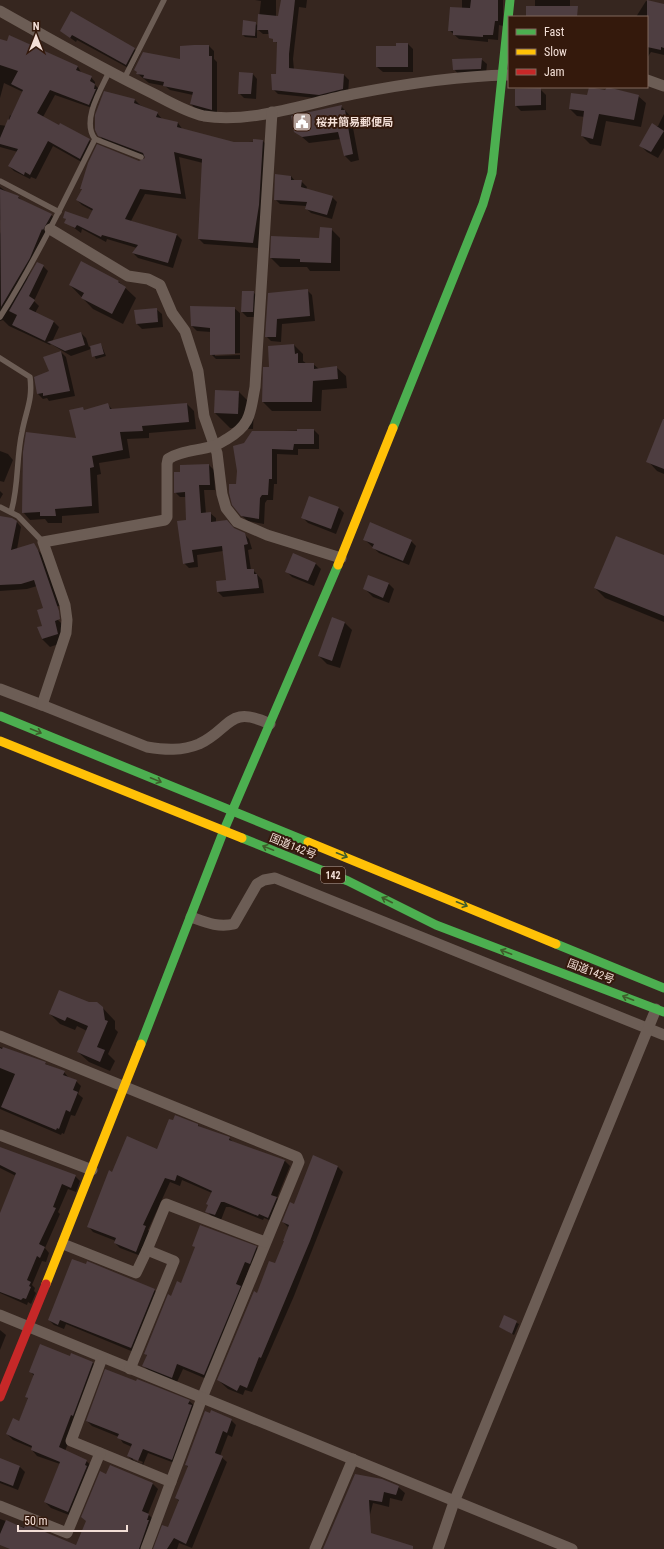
<svg xmlns="http://www.w3.org/2000/svg" width="664" height="1549" font-family="'Roboto Condensed','Noto Sans JP',sans-serif">
<style>
.shadow{fill:#0007;fill-rule:evenodd}
.building{fill:#4e3e41}
.lines{fill:none;stroke-linecap:round;stroke-linejoin:round}
.lane{stroke:#6c5d55;stroke-width:5.5}
.street{stroke:#6c5d55;stroke-width:11}
.fast{stroke:#4caf50;stroke-width:9}
.slow{stroke:#ffc107;stroke-width:9}
.jam{stroke:#c62828;stroke-width:9}
.oneway{stroke:#3f5c2b}
.labels{text-anchor:middle;stroke-width:4;stroke-linejoin:round;paint-order:stroke}
.shield{fill:#34190c;stroke:#baa49a;stroke-width:1}
.shield-label{font-size:10px;font-weight:bold;fill:#f3dfd7}
.poi-label{font-size:11px;font-weight:bold;fill:#f3dfd7;stroke:#34190c;text-anchor:start}
.street-label{font-size:11px;fill:#f3dfd7;stroke:#34190c}
</style>
<rect width="100%" height="100%" fill="#36261f"/>
<g class="shadow">
<polygon points="255,0 276,0 276,34 263,34 257,29 257,38 245,37 243,35 255,23 258,26 261,1"/>
<polygon points="286,0 307,0 306,8 299,7 293,59 294,70 344,75 349,80 348,94 324,99 278,94 273,89 277,75 278,43 276,42"/>
<polygon points="462,0 503,0 503,26 499,25 498,40 488,39 488,42 459,39 449,30 462,8"/>
<polygon points="535,0 570,0 570,17 527,17 535,7"/>
<polygon points="646,1 664,5 664,55 651,52 647,58 647,17 636,17"/>
<polygon points="61,31 134,49 140,54 132,70 77,40 76,42"/>
<polygon points="10,36 78,67 82,74 90,76 95,82 95,85 100,90 95,109 55,95 43,117 60,126 61,124 89,140 95,145 85,164 53,146 36,179 31,177 30,179 14,171 9,166 18,152 0,147 0,125 7,126 10,115 11,116 23,92 4,83 0,98 0,40 8,43"/>
<polygon points="408,44 413,49 413,72 383,72 377,67 377,47 397,47"/>
<polygon points="209,46 214,51 214,59 217,62 217,114 196,109 191,104 193,95 170,90 165,86 149,83 138,74 181,60"/>
<polygon points="481,59 487,64 486,74 459,75 454,69"/>
<polygon points="252,73 257,79 256,99 244,98 239,93"/>
<polygon points="606,88 638,96 646,103 641,127 606,121 601,146 590,144 582,136 585,117 577,116 570,109 588,96 605,92"/>
<polygon points="540,89 546,95 546,110 521,111 516,106"/>
<polygon points="105,93 135,100 140,105 157,113 162,119 178,123 183,130 234,143 263,141 268,147 258,248 204,244 199,239 203,163 179,157 186,199 145,194 131,221 177,235 182,240 173,268 138,258 133,253 137,248 107,239 106,242 82,229 81,233 66,222 67,220 64,217 89,220 93,211 82,205 77,200 82,190 81,188 146,159 145,157 104,141 99,135"/>
<polygon points="341,106 351,117 359,160 351,162 345,156 341,139 309,143 295,131"/>
<polygon points="664,114 664,148 658,158 647,152 640,145 652,126 658,126"/>
<polygon points="291,176 295,181 301,181 307,187 306,190 332,197 337,202 332,219 311,213 306,208 306,206 280,204 275,199"/>
<polygon points="0,187 8,193 18,197 24,202 51,215 57,220 47,234 27,279 43,266 48,271 34,301 39,306 35,313 54,322 59,327 52,342 81,333 86,338 89,347 101,344 106,356 96,359 91,349 71,356 51,344 50,345 9,326 3,320 0,321 0,234 5,222 0,220"/>
<polygon points="331,229 340,238 340,271 310,271 307,267 280,267 271,258 320,239"/>
<polygon points="118,281 136,298 123,324 93,309 70,285"/>
<polygon points="307,290 312,295 315,321 282,324 281,342 271,341 266,336 269,294"/>
<polygon points="243,292 253,292 258,297 257,317 247,317 242,312"/>
<polygon points="234,308 240,313 240,353 215,354 215,356 240,355 240,359 216,359 211,354 211,332 197,331 192,326"/>
<polygon points="156,309 162,314 163,327 142,329 136,323"/>
<polygon points="294,345 303,354 303,361 307,364 313,364 319,369 336,367 346,376 347,388 322,390 321,411 272,411 263,402 270,368"/>
<polygon points="61,352 66,357 75,396 49,401 47,398 43,399 38,394 50,371 45,357"/>
<polygon points="216,391 239,392 254,407 253,429 230,428 215,413"/>
<polygon points="107,404 113,410 187,404 194,411 196,429 149,433 149,438 127,439 130,458 99,463 101,474 97,475 99,513 62,516 62,523 48,523 45,519 30,520 23,512 77,439 83,408 85,411"/>
<polygon points="664,422 664,474 657,471 648,461"/>
<polygon points="314,430 319,435 319,449 298,449 298,455 277,454 277,484 274,484 273,500 267,500 265,503 264,524 248,521 242,516 237,485 245,444 253,432"/>
<polygon points="0,451 8,454 13,460 4,482 0,481"/>
<polygon points="209,465 214,470 215,490 204,490 206,514 210,513 216,518 216,523 244,534 249,539 252,549 248,550 251,570 253,570 262,580 264,593 223,597 218,592 217,582 227,581 223,551 197,555 198,567 189,568 184,563 187,521 186,497 180,497 175,492 182,473"/>
<polygon points="0,491 3,494 0,499"/>
<polygon points="339,508 344,513 336,534 308,523 303,518"/>
<polygon points="0,517 16,521 21,527 17,549 33,544 43,556 60,606 47,607 37,586 27,589 0,591"/>
<polygon points="364,539 411,541 416,546 409,565 379,553"/>
<polygon points="664,556 664,622 605,598 595,588"/>
<polygon points="315,563 321,569 314,586 292,577 286,571"/>
<polygon points="369,576 389,584 394,589 389,603 373,597 364,588"/>
<polygon points="53,615 61,623 67,641 50,647 42,639 39,628 43,626"/>
<polygon points="344,622 352,630 340,668 327,664 319,656"/>
<polygon points="89,1003 99,1004 115,1021 115,1029 118,1032 108,1054 115,1061 110,1071 89,1062 78,1052 87,1031 77,1026 75,1030 60,1024 50,1014"/>
<polygon points="0,1047 23,1056 23,1054 64,1072 69,1078 76,1081 81,1086 78,1094 83,1098 75,1116 71,1115 64,1134 62,1133 61,1135 0,1109"/>
<polygon points="198,1125 200,1128 229,1138 234,1143 285,1161 290,1166 277,1198 282,1203 274,1222 264,1218 263,1220 230,1207 226,1207 221,1220 212,1217 207,1211 212,1193 182,1180 180,1186 170,1182 148,1230 150,1232 141,1256 120,1248 115,1243 116,1241 93,1232 88,1226 113,1173 158,1150"/>
<polygon points="0,1148 75,1176 80,1181 76,1192 68,1189 58,1212 60,1214 45,1248 49,1253 46,1262 42,1261 32,1285 35,1288 34,1291 36,1293 31,1304 28,1302 27,1305 0,1293 0,1220 16,1176 0,1168"/>
<polygon points="313,1157 338,1167 343,1172 294,1296 252,1392 245,1390 243,1395 228,1389 218,1380 258,1294 275,1264 285,1242 288,1227 283,1222 295,1205"/>
<polygon points="193,1245 256,1247 261,1252 255,1268 250,1266 209,1380 183,1369 177,1382 149,1371 143,1365 147,1356 145,1353 172,1297 181,1284 196,1248"/>
<polygon points="86,1266 154,1290 160,1295 136,1353 66,1324 64,1329 54,1325 49,1320"/>
<polygon points="504,1317 519,1324 514,1335 500,1327"/>
<polygon points="0,1330 6,1335 0,1350"/>
<polygon points="70,1357 93,1363 98,1368 65,1451 86,1461 92,1466 74,1517 51,1508 45,1502 60,1464 37,1456 32,1450 32,1448 13,1440 7,1434 19,1422 28,1399 26,1396 34,1376 30,1371"/>
<path d="M 189,1401 L 195,1406 L 177,1464 L 148,1453 L 143,1465 L 133,1461 L 128,1456 L 132,1447 L 123,1443 L 119,1437 L 92,1426 L 87,1421 ZM 133,1458 L 143,1462 L 142,1464 L 133,1460 Z"/>
<polygon points="231,1420 236,1425 232,1437 228,1435 220,1456 227,1462 192,1548 179,1543 177,1549 155,1549 168,1529 180,1502 176,1498 188,1467 186,1465"/>
<polygon points="0,1459 20,1467 25,1472 18,1490 0,1483"/>
<polygon points="110,1467 153,1484 158,1489 148,1514 154,1520 146,1549 17,1549 0,1541 0,1519 77,1546"/>
<polygon points="355,1475 398,1487 405,1493 402,1501 390,1498 389,1507 373,1503 361,1549 324,1549"/>
</g>
<g class="building">
<polygon points="281,0 295,0 289,54 289,68 344,74 343,89 319,95 272,90 271,74 276,74 277,42 273,42 273,39 269,38 268,30 257,30 258,14 278,16"/>
<polygon points="471,0 498,0 498,21 495,21 493,35 483,35 483,37 453,35 453,31 448,31 450,7 470,8"/>
<polygon points="647,0 664,4 664,48 661,47 661,50 647,47"/>
<polygon points="526,6 578,6 577,17 526,17"/>
<polygon points="71,11 135,48 126,65 72,35 70,38 60,31"/>
<polygon points="243,20 256,22 255,36 242,35"/>
<polygon points="9,35 78,66 76,70 92,76 90,81 95,84 94,89 96,89 89,105 50,90 37,113 59,125 60,123 90,139 80,159 48,141 30,175 25,172 24,175 8,166 18,149 0,144 0,138 8,119 9,120 23,90 11,84 18,71 0,65 0,39 7,41"/>
<polygon points="396,43 408,43 408,67 376,67 376,46 396,46"/>
<polygon points="194,45 209,45 209,56 212,56 212,110 190,104 193,92 163,86 164,82 143,78 144,75 136,74 137,72 134,70 143,52 180,59 180,46"/>
<polygon points="482,58 481,69 453,70 452,59"/>
<polygon points="239,72 253,73 251,94 238,94"/>
<polygon points="589,87 605,90 607,87 639,95 634,120 599,114 593,139 581,136 584,111 569,109 571,93 587,95"/>
<polygon points="541,88 541,105 515,106 515,89"/>
<polygon points="104,91 135,99 134,103 158,112 156,117 178,122 177,127 234,142 253,142 253,139 263,140 259,205 253,243 198,239 202,159 174,152 181,194 140,189 125,219 177,234 168,263 132,253 138,245 102,235 101,237 77,225 75,228 64,223 66,219 63,218 65,211 88,219 93,209 76,200 82,189 80,189 88,163 97,144 139,161 145,158 143,153 98,136 95,130 95,115"/>
<polygon points="342,105 341,110 345,110 353,154 344,156 338,132 302,137 294,132 291,116"/>
<polygon points="652,123 664,131 651,152 639,146"/>
<polygon points="275,174 291,176 291,180 302,180 301,187 333,196 327,215 305,209 307,202 274,200"/>
<polygon points="0,189 19,196 18,198 52,214 43,230 42,229 30,258 1,307"/>
<polygon points="320,227 332,228 331,263 300,262 300,259 270,258 271,236 319,238"/>
<polygon points="81,261 119,281 118,282 126,287 112,314 81,298 84,293 69,285"/>
<polygon points="37,262 44,265 29,296 35,300 29,309 54,321 45,341 12,325 17,315 9,311"/>
<polygon points="308,289 310,316 277,319 276,337 265,337 268,293"/>
<polygon points="242,291 254,291 253,312 241,312"/>
<polygon points="190,306 235,307 235,354 210,355 210,328 191,326"/>
<polygon points="157,308 158,322 136,324 134,310"/>
<polygon points="81,332 85,345 65,351 47,342"/>
<polygon points="101,343 104,354 92,357 90,346"/>
<polygon points="294,344 295,354 298,353 298,363 314,363 314,369 337,366 338,379 313,381 312,402 262,402 263,367 269,367 268,346"/>
<polygon points="61,351 70,391 43,396 43,393 37,394 34,377 49,371 43,357"/>
<polygon points="215,390 239,391 238,414 214,413"/>
<polygon points="108,403 110,409 187,403 189,422 142,426 143,431 120,432 123,450 92,456 94,467 90,468 92,506 55,509 56,516 40,516 40,512 22,513 23,452 26,432 76,438 69,410 83,407 84,410"/>
<polygon points="663,419 664,419 664,469 646,462"/>
<polygon points="297,429 314,429 314,444 294,444 293,450 272,449 272,479 269,479 268,495 262,495 260,498 259,519 241,516 232,505 229,493 229,484 236,484 237,471 233,446 244,443 252,431 297,431"/>
<polygon points="209,464 210,485 199,485 201,513 211,512 211,522 227,520 234,528 245,533 248,544 244,545 247,569 254,569 254,574 257,574 259,588 217,592 216,581 226,580 222,546 192,550 194,562 183,564 177,521 186,520 185,492 174,493 174,472 180,472 180,465"/>
<polygon points="309,496 339,507 331,529 301,518"/>
<polygon points="0,516 12,518 17,521 11,550 34,543 38,550 59,611 60,619 55,621 58,634 42,639 37,627 42,626 37,610 43,608 34,580 21,584 0,585"/>
<polygon points="370,522 412,540 403,561 372,548 374,544 363,540"/>
<polygon points="616,536 664,555 664,616 594,588"/>
<polygon points="293,553 316,563 308,581 285,572"/>
<polygon points="368,575 389,583 383,598 363,589"/>
<polygon points="332,617 345,622 332,661 318,656"/>
<polygon points="59,990 89,1002 97,1002 103,1007 105,1020 108,1021 97,1047 105,1050 100,1062 77,1052 88,1026 67,1017 65,1021 49,1014"/>
<polygon points="3,1047 46,1062 45,1064 65,1071 63,1075 77,1080 73,1090 78,1092 70,1112 66,1110 59,1129 57,1128 56,1130 1,1107 15,1074 0,1068 0,1048 2,1049"/>
<polygon points="175,1115 198,1124 198,1126 230,1137 229,1140 285,1160 271,1195 277,1197 268,1218 259,1214 258,1216 224,1202 221,1202 215,1215 205,1212 208,1205 206,1204 212,1191 177,1175 175,1181 165,1178 143,1225 146,1226 136,1252 114,1243 116,1238 87,1227 109,1170 112,1172 127,1136 157,1149 169,1119 173,1120"/>
<polygon points="0,1147 76,1175 71,1188 62,1184 53,1207 56,1208 39,1244 45,1247 40,1258 37,1256 27,1280 31,1282 29,1286 31,1287 26,1299 23,1298 21,1300 0,1292 0,1213 16,1173 0,1165"/>
<polygon points="313,1155 338,1166 310,1241 261,1358 259,1357 247,1388 240,1385 237,1391 217,1380 254,1291 257,1293 269,1261 275,1263 284,1241 283,1241 289,1225 282,1222 290,1202 294,1204"/>
<polygon points="200,1225 257,1246 250,1264 245,1262 236,1284 241,1286 204,1375 177,1364 172,1378 142,1366 147,1355 144,1354 168,1294 171,1296 177,1281 181,1283 195,1247 192,1246"/>
<polygon points="72,1259 86,1264 87,1261 155,1289 131,1348 60,1320 58,1325 48,1320"/>
<polygon points="504,1315 517,1321 512,1334 499,1327"/>
<polygon points="40,1344 70,1356 71,1353 93,1362 73,1416 71,1415 59,1447 87,1460 85,1465 87,1466 68,1512 44,1502 60,1462 31,1450 32,1446 6,1434 13,1418 19,1421 28,1398 25,1397 34,1374 29,1372"/>
<polygon points="105,1369 136,1381 137,1379 190,1400 188,1404 192,1405 172,1460 143,1449 138,1461 127,1456 132,1444 117,1438 119,1434 86,1421"/>
<polygon points="211,1410 232,1419 227,1433 223,1431 215,1453 223,1456 200,1511 186,1544 174,1538 167,1549 153,1549 162,1525 168,1527 179,1500 175,1498 188,1466 185,1465 205,1411 210,1413"/>
<polygon points="0,1458 20,1466 13,1486 0,1481"/>
<polygon points="110,1465 153,1483 142,1511 149,1514 147,1520 149,1520 139,1549 10,1549 0,1545 0,1534 6,1520 24,1528 26,1524 76,1545 86,1521 81,1517 100,1471 106,1474"/>
<polygon points="355,1474 382,1479 399,1486 396,1495 384,1492 382,1502 369,1500 371,1533 413,1546 413,1549 323,1549"/>
</g>
<g class="lines">
<g class="lane">
<polyline points="124,79 164,0"/>
<polyline points="95,139 141,157"/>
<polyline points="0,181 59,212"/>
<path d="M 0,317 C 36,260 65,199 95,139 C 81,121 101,89 109,72"/>
<path d="M 0,358 L 30,377 C 33,400 26,410 22,432 C 16,458 19,486 11,512"/>
<polyline points="0,507 18,516 43,542"/>
</g>
<g class="street">
<path d="M 0,11 C 50,39 100,68 152,93 C 168,101 186,112 204,116 C 251,124 307,103 353,94 C 404,84 456,76 508,75"/>
<polyline points="647,80 664,86"/>
<polyline points="50,229 128,276 148,279 160,285 172,313 185,331 198,371 204,416 217,453 222,494 226,508 237,522 267,535 341,558"/>
<polyline points="0,689 42,705"/>
<path d="M 270,724 C 228,704 231,729 199,744 C 182,751 165,750 147,747 L 42,705 L 66,633 L 67,620 L 65,605 L 43,542 L 165,520 L 167,517 L 167,464 L 168,459 C 182,450 198,451 213,446 C 218,445 223,441 227,439 C 252,424 250,412 255,387 L 272,112"/>
<path d="M 191,917 C 205,922 218,928 234,924 L 257,884 L 264,880 L 275,878 L 664,1035"/>
<polyline points="0,1036 297,1157 299,1162 202,1398 146,1549"/>
<polyline points="0,1135 92,1170"/>
<polyline points="63,1244 136,1273 147,1250"/>
<polyline points="0,1315 572,1549"/>
<polyline points="102,1358 71,1441 171,1482"/>
<polyline points="130,1369 174,1261 147,1250 166,1204 265,1242"/>
<polyline points="0,1506 67,1533 100,1453"/>
<polyline points="315,1549 353,1459"/>
<polyline points="438,1549 454,1502 656,1009"/>
</g>
<g class="fast">
<polyline points="393,428 483,204 492,173 510,0"/>
<polyline points="0,716 308,842"/>
<polyline points="242,838 348,881 436,925 664,1012"/>
<polyline points="556,944 664,988"/>
<polyline points="141,1044 224,830 338,565"/>
</g>
<g class="slow">
<polyline points="338,565 393,428"/>
<polyline points="0,741 242,838"/>
<polyline points="308,842 556,944"/>
<polyline points="46,1284 141,1044"/>
</g>
<polyline class="jam" points="0,1397 46,1284"/>
</g>
<defs><path id="oneway-shaft" d="M-6 0H5M1.5-3L5.5 0L1.5 3" fill="none" stroke-width="1.6" stroke-linecap="round" stroke-linejoin="round"/></defs>
<g class="oneway">
<use href="#oneway-shaft" transform="translate(36 731) rotate(22)"/>
<use href="#oneway-shaft" transform="translate(156 780) rotate(22)"/>
<use href="#oneway-shaft" transform="translate(268 848) rotate(-158)"/>
<use href="#oneway-shaft" transform="translate(342 855) rotate(22)"/>
<use href="#oneway-shaft" transform="translate(387 900) rotate(-153)"/>
<use href="#oneway-shaft" transform="translate(462 904) rotate(22)"/>
<use href="#oneway-shaft" transform="translate(506 952) rotate(-159)"/>
<use href="#oneway-shaft" transform="translate(628 998) rotate(-159)"/>
</g>
<defs>
<g id="civic-square" transform="scale(1)"><rect x="-9" y="-9" width="18" height="18" rx="4" fill="#b19e97" stroke="#34190c"/><path d="M-.6-6.5H3V-4.5H.6V-3L4-1V1h2V6H-6V1h2V-1L-.6-3ZM-1.2 2.5V6h2.4V2.5Z" fill="#fff"/></g>
</defs>
<g fill-rule="evenodd">
<use href="#civic-square" x="302" y="122"/>
</g>
<g class="labels">
<rect class="shield" x="321" y="867" width="24" height="16" rx="3"/>
<g class="shield-label">
<text x="333" y="879">142</text>
</g>
<g class="poi-label">
<text x="316" y="126">桜井簡易郵便局</text>
</g>
<g class="street-label">
<text transform="translate(293 846) rotate(22)" y="4">国道142号</text>
<text transform="translate(591 971) rotate(21)" y="4">国道142号</text>
</g>
</g>
<rect x="508" y="16" width="140" height="72" fill="#34190c" stroke="#80685d"/>
<rect x="516" y="29" width="20" height="6" fill="#4caf50" stroke="#80685d"/>
<text x="544" y="36" font-size="12" fill="#f3dfd7">Fast</text>
<rect x="516" y="49" width="20" height="6" fill="#ffc107" stroke="#80685d"/>
<text x="544" y="56" font-size="12" fill="#f3dfd7">Slow</text>
<rect x="516" y="69" width="20" height="6" fill="#c62828" stroke="#80685d"/>
<text x="544" y="76" font-size="12" fill="#f3dfd7">Jam</text>
<g transform="translate(36 36)" stroke="#34190c" stroke-width="3" paint-order="stroke">
<path d="M0-3L7 15L0 10L-7 15Z" fill="#f3dfd7"/>
<text y="-6" font-size="11" font-weight="bold" text-anchor="middle" fill="#f3dfd7">N</text>
</g>
<path d="M18 1525v6h109v-6" fill="none" stroke="#f3dfd7" stroke-width="2"/>
<text x="24" y="1525" font-size="12" fill="#f3dfd7" stroke="#34190c" stroke-width="3" paint-order="stroke">50 m</text>
</svg>
